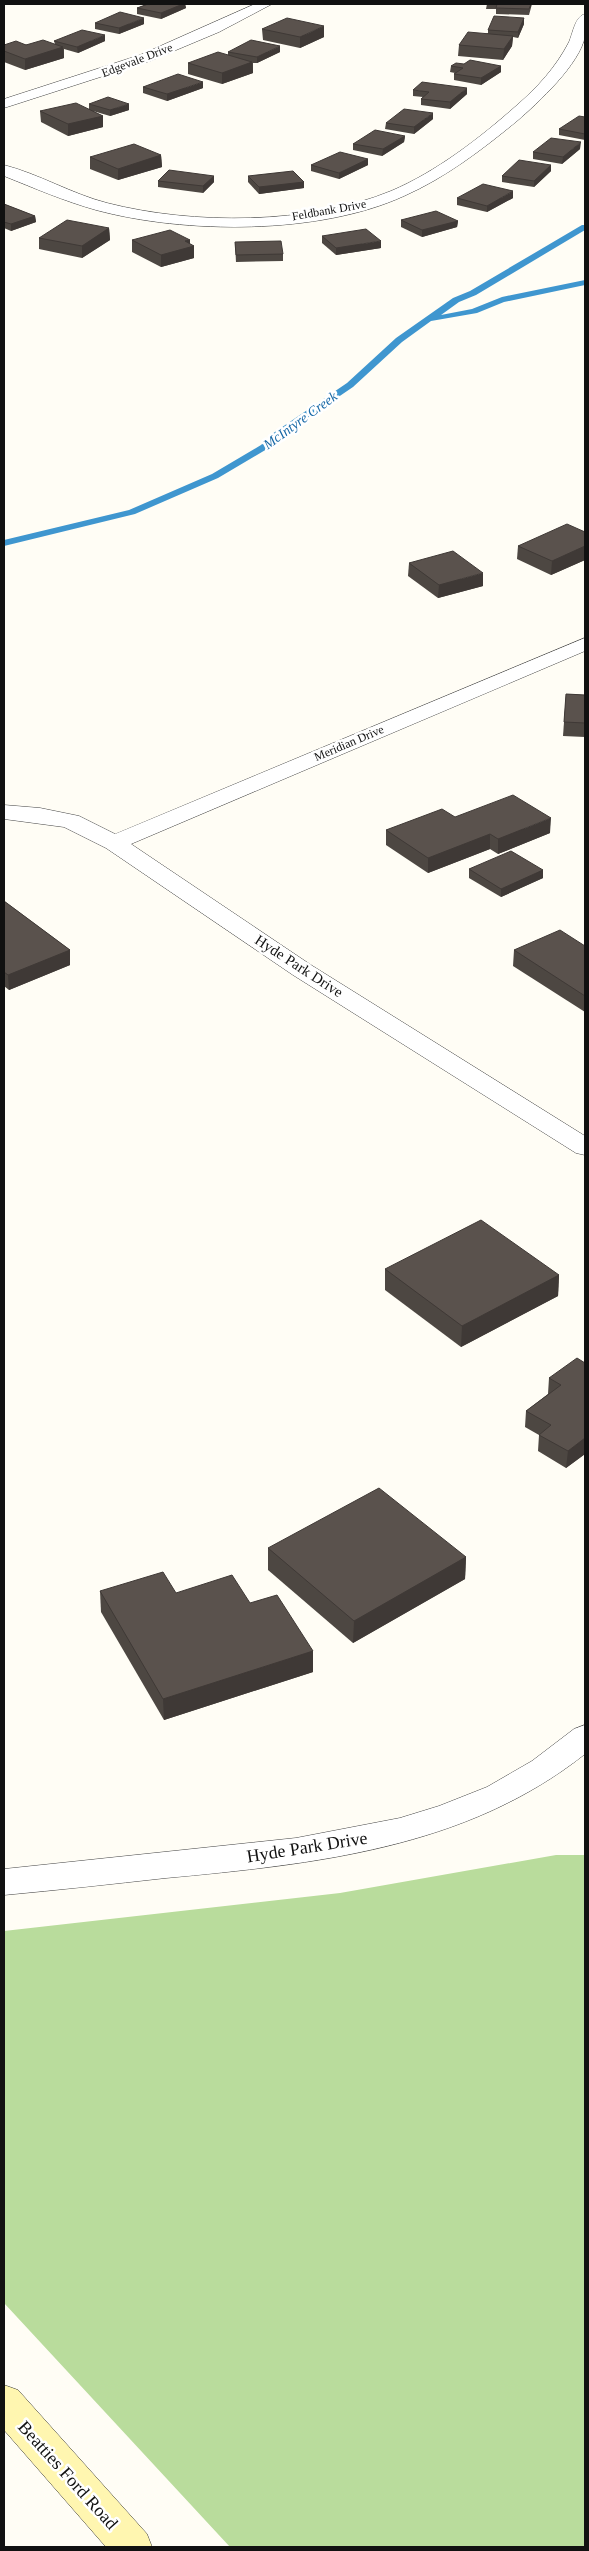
<svg xmlns="http://www.w3.org/2000/svg" width="589" height="2551" font-family="'Times New Roman',serif">
<style>
.forest{fill:#b9dc9c}
.lines{fill:none;stroke-linecap:round;stroke-linejoin:round}
.stream{fill:#3f96cf;fill-rule:evenodd}
.street-casing{stroke:#444;stroke-width:1}
.secondary-casing{stroke:#333;stroke-width:1}
.street{fill:#fff;fill-rule:evenodd}
.secondary{fill:#fff6b0;fill-rule:evenodd}
.wall{fill:#4d4742}
.shaded-wall{fill:#3f3936}
.building{fill:#5a524d;stroke:#3f3936}
.labels{text-anchor:middle;stroke-width:5;stroke-linejoin:round;paint-order:stroke}
.far-street-label{font-size:12px;fill:#111;stroke:#fff}
.far-water-label{font-size:14px;font-style:italic;fill:#1768a6;stroke:#fff}
.street-label{font-size:15px;fill:#111;stroke:#fff}
.near-street-label{font-size:18px;fill:#111;stroke:#fff}
</style>
<rect width="100%" height="100%" fill="#fffdf5"/>
<polygon class="forest" points="556,1855 585,1855 585,2547 230,2547 4,2303 4,1931 340,1893"/>
<g class="lines">
<polygon class="stream" points="582,225 585,225 585,230 476,295 459,302 441,315 472,309 502,297 585,280 585,285 504,302 477,313 431,321 402,342 353,387 278,438 267,449 218,478 135,514 4,546 4,540 129,510 212,474 261,445 272,434 347,383 396,338 453,298 470,291"/>
<g class="street-casing">
<g id="street">
<polygon points="255,4 272,4 219,32 150,61 4,108 4,99 140,55"/>
<path d="M 585,14 C 585,20 587,30 585,36 C 580,64 538,103 517,121 C 483,149 445,178 404,196 C 319,235 185,234 96,210 C 64,201 34,188 4,176 L 4,165 C 39,174 72,194 107,203 C 193,225 309,225 391,191 C 436,172 480,138 516,106 C 538,87 556,67 569,42 C 573,33 575,16 585,14 Z"/>
<polygon points="585,638 585,651 131,844 311,965 585,1136 585,1155 576,1153 293,975 106,848 64,827 4,819 4,805 40,808 79,816 115,834"/>
<path d="M 585,1725 L 585,1754 C 465,1849 314,1864 166,1878 C 112,1884 58,1890 4,1895 L 4,1869 L 296,1838 L 400,1818 L 439,1806 L 487,1787 L 532,1761 L 574,1729 Z"/>
</g>
</g>
<g class="secondary-casing">
<polygon id="secondary" points="4,2385 18,2390 147,2534 152,2547 106,2547 4,2430"/>
</g>
<use href="#street" class="street"/>
<use href="#secondary" class="secondary"/>
</g>
<g class="wall">
<polygon points="148,4 185,4 186,8 161,19 137,14 137,8"/>
<polygon points="487,4 532,4 529,15 496,14 496,9 486,9"/>
<polygon points="524,18 524,24 518,38 513,37 512,46 503,60 458,56 459,45 488,33 488,30"/>
<polygon points="95,23 144,24 119,34 95,29"/>
<polygon points="262,29 324,37 300,48 263,40"/>
<polygon points="54,41 105,41 78,53 64,49 64,58 25,70 4,62 4,45 55,44"/>
<polygon points="228,52 280,52 257,63 253,63 253,73 222,84 188,74 188,63 228,55"/>
<polygon points="464,64 501,66 501,72 481,85 454,80 454,74 455,73 450,72 451,66"/>
<polygon points="143,87 203,88 167,101 143,93"/>
<polygon points="413,90 467,94 450,109 421,105 421,99 423,97 413,96"/>
<polygon points="89,104 129,110 110,116 93,111 103,116 103,127 68,136 41,122 40,111 89,109"/>
<polygon points="585,117 585,140 559,135 559,129"/>
<polygon points="433,119 414,134 385,129 386,123"/>
<polygon points="405,136 404,142 382,156 353,150 353,144"/>
<polygon points="580,149 562,164 533,159 533,152"/>
<polygon points="161,155 162,167 118,180 90,169 90,157"/>
<polygon points="368,159 368,165 339,179 311,171 311,165"/>
<polygon points="551,165 551,171 534,187 502,182 502,176"/>
<polygon points="214,176 214,182 203,193 158,187 158,181"/>
<polygon points="248,176 304,182 304,188 259,194 248,182"/>
<polygon points="457,198 513,198 487,212 457,205"/>
<polygon points="4,204 35,216 36,222 11,231 4,228"/>
<polygon points="401,220 458,221 457,227 422,237 401,227"/>
<polygon points="109,228 110,240 82,258 39,249 39,238"/>
<polygon points="322,236 381,248 336,255 322,243"/>
<polygon points="132,240 190,240 190,244 194,246 194,258 161,267 132,252"/>
<polygon points="235,242 283,254 283,261 236,262"/>
<polygon points="585,532 585,560 551,575 517,559 518,546"/>
<polygon points="409,563 483,586 438,598 408,576"/>
<polygon points="566,694 585,695 585,737 563,736"/>
<polygon points="455,817 550,833 498,854 490,849 428,873 386,845 386,830"/>
<polygon points="469,869 543,870 543,878 501,897 469,878"/>
<polygon points="4,901 70,950 70,965 9,990 4,986"/>
<polygon points="585,946 585,1012 513,966 514,950"/>
<polygon points="385,1269 559,1275 558,1296 461,1347 385,1290"/>
<polygon points="585,1363 585,1454 566,1468 538,1451 539,1435 525,1427 526,1411 548,1394 549,1378"/>
<polygon points="268,1548 466,1557 465,1579 353,1643 268,1570"/>
<polygon points="100,1591 176,1593 250,1603 313,1651 313,1672 164,1720 101,1612"/>
</g>
<g class="shaded-wall">
<polygon points="183,4 185,4 186,8 161,19 161,13"/>
<polygon points="144,18 144,24 119,34 119,28"/>
<polygon points="524,18 524,24 518,38 518,32"/>
<polygon points="324,26 324,37 300,48 300,37"/>
<polygon points="105,35 105,41 78,53 77,47"/>
<polygon points="513,36 512,46 503,60 504,49"/>
<polygon points="280,46 280,52 257,63 257,57"/>
<polygon points="63,47 64,58 25,70 25,59"/>
<polygon points="252,62 253,73 222,84 222,73"/>
<polygon points="501,66 501,72 481,85 481,78"/>
<polygon points="203,82 203,88 167,101 167,94"/>
<polygon points="467,88 467,94 450,109 450,102"/>
<polygon points="129,104 129,110 110,116 110,110"/>
<polygon points="433,113 433,119 414,134 414,127"/>
<polygon points="103,116 103,127 68,136 68,124"/>
<polygon points="405,136 404,142 382,156 383,149"/>
<polygon points="581,142 580,149 562,164 563,157"/>
<polygon points="161,155 162,167 118,180 118,169"/>
<polygon points="368,159 368,165 339,179 339,173"/>
<polygon points="551,165 551,171 534,187 534,181"/>
<polygon points="214,176 214,182 203,193 203,186"/>
<polygon points="304,182 304,188 259,194 259,187"/>
<polygon points="513,191 513,198 487,212 487,206"/>
<polygon points="35,216 36,222 11,231 11,224"/>
<polygon points="458,221 457,227 422,237 422,230"/>
<polygon points="109,228 110,240 82,258 82,246"/>
<polygon points="190,240 190,247 194,246 194,258 161,267 161,255 185,241"/>
<polygon points="381,241 381,248 336,255 336,248"/>
<polygon points="585,546 585,560 551,575 552,561"/>
<polygon points="483,573 483,586 438,598 439,585"/>
<polygon points="551,818 550,833 498,854 498,839"/>
<polygon points="490,834 490,849 428,873 428,858"/>
<polygon points="543,870 543,878 501,897 501,889"/>
<polygon points="70,950 70,965 9,990 8,975"/>
<polygon points="559,1275 558,1296 461,1347 462,1326"/>
<polygon points="585,1438 585,1454 566,1468 568,1451"/>
<polygon points="466,1557 465,1579 353,1643 354,1621"/>
<polygon points="313,1651 313,1672 164,1720 163,1699"/>
</g>
<g class="building">
<polygon points="148,4 183,4 161,13 137,8"/>
<polygon points="497,4 531,4 529,9 496,8"/>
<polygon points="120,12 144,18 119,28 95,23"/>
<polygon points="494,16 524,18 518,32 488,30"/>
<polygon points="287,18 324,26 300,37 262,29"/>
<polygon points="82,30 105,35 77,47 54,41"/>
<polygon points="468,32 513,36 504,49 459,45"/>
<polygon points="43,40 63,47 25,59 4,51 4,45 16,41 26,45"/>
<polygon points="251,40 280,46 257,57 228,52"/>
<polygon points="218,52 252,62 222,73 188,63"/>
<polygon points="470,60 501,66 481,78 454,74 463,68 451,66 456,63 464,64"/>
<polygon points="178,74 203,82 167,94 143,87"/>
<polygon points="422,82 467,88 450,102 421,99 429,92 413,90"/>
<polygon points="108,97 129,104 110,110 89,104"/>
<polygon points="76,103 103,116 68,124 40,111"/>
<polygon points="404,109 433,113 414,127 386,123"/>
<polygon points="579,116 585,117 585,134 559,129"/>
<polygon points="375,130 405,136 383,149 353,144"/>
<polygon points="551,138 581,142 563,157 533,152"/>
<polygon points="134,144 161,155 118,169 90,157"/>
<polygon points="340,152 368,159 339,173 311,165"/>
<polygon points="519,160 551,165 534,181 502,176"/>
<polygon points="169,170 214,176 203,186 158,181"/>
<polygon points="293,171 304,182 259,187 248,176"/>
<polygon points="483,184 513,191 487,206 457,198"/>
<polygon points="4,204 35,216 11,224 4,222"/>
<polygon points="436,211 458,221 422,230 401,220"/>
<polygon points="67,220 109,228 82,246 39,238"/>
<polygon points="366,229 381,241 336,248 322,236"/>
<polygon points="170,230 190,240 185,241 194,246 161,255 132,240"/>
<polygon points="281,241 283,254 236,255 235,242"/>
<polygon points="567,524 585,532 585,546 552,561 518,546"/>
<polygon points="453,551 483,573 439,585 409,563"/>
<polygon points="566,694 585,695 585,723 564,722"/>
<polygon points="513,795 551,818 498,839 490,834 428,858 386,830 442,809 455,817"/>
<polygon points="511,851 543,870 501,889 469,869"/>
<polygon points="4,901 70,950 8,975 4,972"/>
<polygon points="560,930 585,946 585,996 514,950"/>
<polygon points="481,1220 559,1275 462,1326 385,1269"/>
<polygon points="577,1358 585,1363 585,1438 568,1451 539,1435 551,1425 526,1411 561,1385 549,1378"/>
<polygon points="379,1488 466,1557 354,1621 268,1548"/>
<polygon points="163,1572 176,1593 232,1575 250,1603 277,1595 313,1651 163,1699 100,1591"/>
</g>
<g class="labels">
<g class="far-street-label">
<text transform="translate(137 60) rotate(-21)" y="4">Edgevale Drive</text>
<text transform="translate(329 210) rotate(-10)" y="4">Feldbank Drive</text>
<text transform="translate(349 743) rotate(-23)" y="4">Meridian Drive</text>
</g>
<g class="far-water-label">
<text transform="translate(300 420) rotate(-36)" y="5">McIntyre Creek</text>
</g>
<g class="street-label">
<text transform="translate(299 966) rotate(33)" y="5">Hyde Park Drive</text>
</g>
<g class="near-street-label">
<text transform="translate(307 1847) rotate(-9)" y="6">Hyde Park Drive</text>
<text transform="translate(68 2475) rotate(48)" y="6">Beatties Ford Road</text>
</g>
</g>
<rect width="589" height="2551" fill="none" stroke="#111111" stroke-width="10"/>
</svg>
